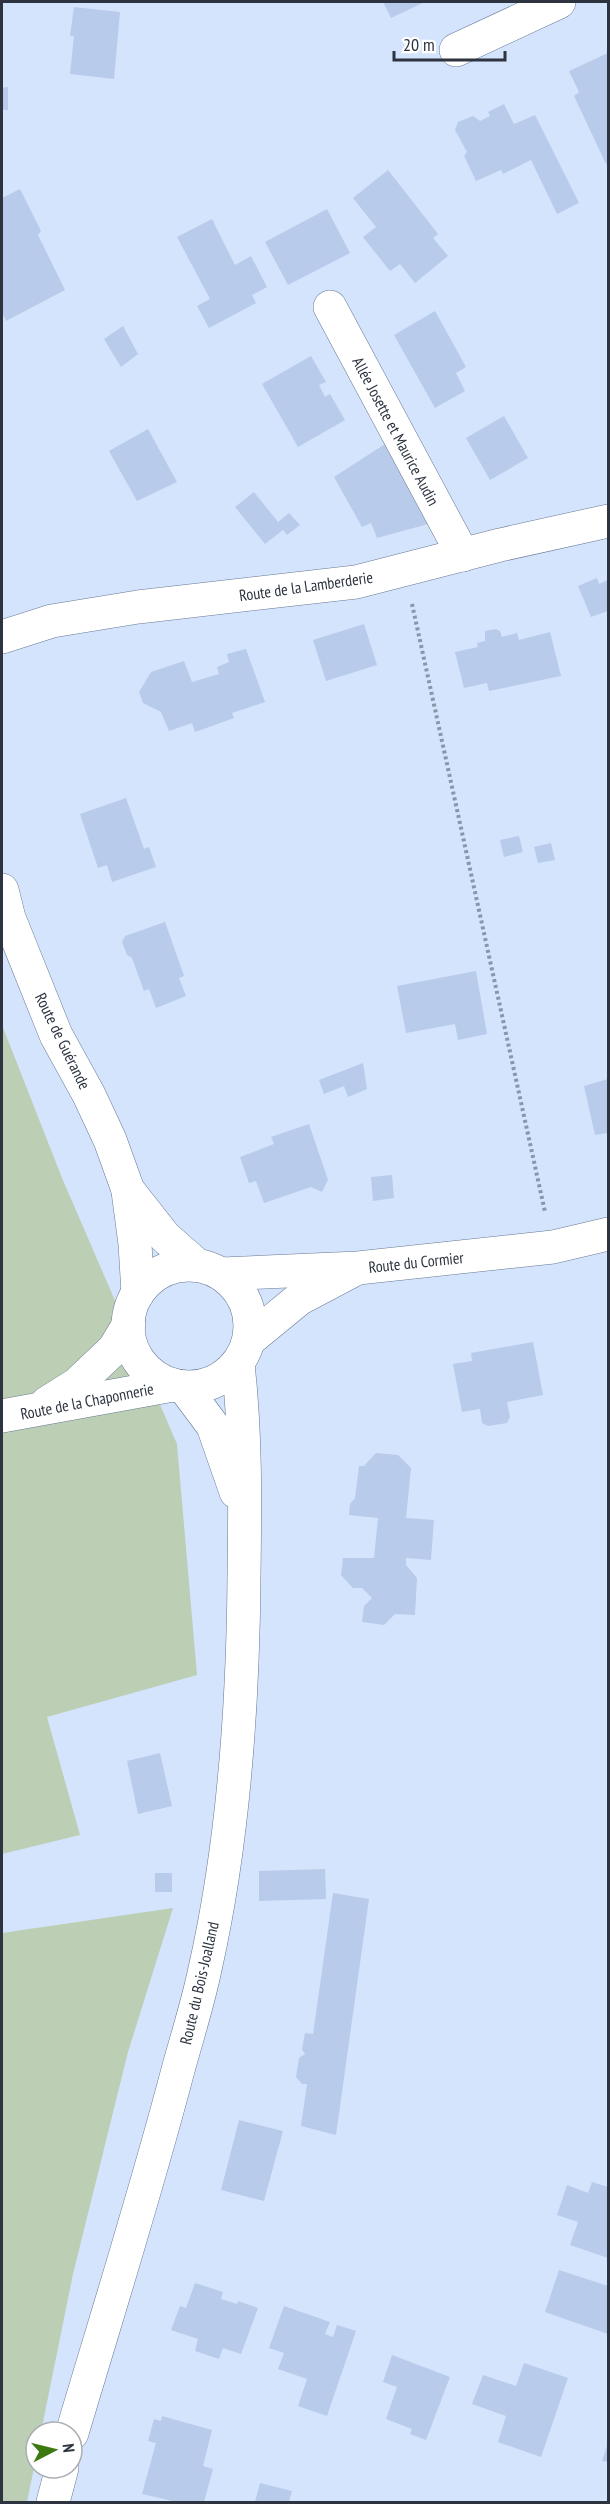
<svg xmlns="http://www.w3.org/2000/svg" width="610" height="2504" font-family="'PT Sans Narrow',sans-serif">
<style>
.green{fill:#bcceb4}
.building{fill:#b8cbea}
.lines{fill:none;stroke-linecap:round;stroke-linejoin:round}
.minor-casing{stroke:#667893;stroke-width:34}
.path{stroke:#8995a9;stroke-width:4;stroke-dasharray:3 3;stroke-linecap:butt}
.minor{stroke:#fff;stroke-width:33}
.labels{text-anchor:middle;stroke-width:6;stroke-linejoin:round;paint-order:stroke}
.street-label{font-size:16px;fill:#2d3440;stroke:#fff}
</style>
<rect width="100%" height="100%" fill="#d4e4fd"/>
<g class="green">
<polygon points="2,1025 62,1178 177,1444 197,1675 47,1717 80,1835 2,1854"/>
<polygon points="173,1908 128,2052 73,2274 41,2432 36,2432 36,2458 27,2502 2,2502 2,1933"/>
</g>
<g class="building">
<polygon points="383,2 425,2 391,18"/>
<polygon points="74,7 120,12 114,79 70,74 74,36 70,36"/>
<polygon points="608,53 608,163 606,164 574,96 579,92 569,71"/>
<polygon points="8,87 8,110 2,110 2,88"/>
<polygon points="504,104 514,124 535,115 579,203 557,214 531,160 503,174 501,170 476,181 464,156 467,152 455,130 458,122 473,116 480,121 490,116 488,112"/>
<polygon points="388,170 438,234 433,238 448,256 415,283 400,264 390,271 363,237 376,227 353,198"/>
<polygon points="20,189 41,231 38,235 65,290 6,321 2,312 2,198"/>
<polygon points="327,209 350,253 288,285 265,242"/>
<polygon points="212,219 235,265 251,256 267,287 252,295 256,303 209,328 197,306 210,299 177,237"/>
<polygon points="435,311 466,367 456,373 465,391 435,408 394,335"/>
<polygon points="123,326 138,354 121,367 104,339"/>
<polygon points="311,356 326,382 319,385 325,397 330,394 345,420 298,447 262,384"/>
<polygon points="504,416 528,458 490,480 466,438"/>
<polygon points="148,429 177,482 137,501 109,451"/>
<polygon points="385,444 389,453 392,451 432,523 377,538 371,523 362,527 334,477"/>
<polygon points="254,492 278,522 289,513 300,525 287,535 283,530 265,544 235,507"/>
<polygon points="597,578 599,584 608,580 608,611 591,617 578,586"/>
<polygon points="364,624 377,665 326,681 313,640"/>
<polygon points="496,629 500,631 502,637 517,633 519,640 550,632 561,676 489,691 487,683 464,688 455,652 478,647 477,643 485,641 485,631"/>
<polygon points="246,649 265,702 232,713 234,718 195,732 192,723 169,731 161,712 143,703 139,692 151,672 184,661 192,682 219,674 217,667 229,662 227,654"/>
<polygon points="126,798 144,849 149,847 156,867 112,882 107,865 98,868 80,814"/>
<polygon points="519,836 523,852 504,857 500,840"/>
<polygon points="551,843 555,860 538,863 534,847"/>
<polygon points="165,922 184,976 179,978 186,996 156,1008 149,989 144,991 132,958 127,955 122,942 125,936"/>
<polygon points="476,971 487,1034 458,1040 455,1024 406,1033 397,986"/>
<polygon points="363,1063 367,1089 348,1097 344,1086 324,1094 319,1080"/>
<polygon points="608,1079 608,1133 595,1135 584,1086"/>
<polygon points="309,1124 328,1180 322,1192 311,1187 264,1203 256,1181 249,1183 240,1157 274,1144 271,1137"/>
<polygon points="392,1175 394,1198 373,1201 371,1177"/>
<polygon points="533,1342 543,1395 507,1402 510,1417 507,1423 488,1426 482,1423 480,1409 462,1412 453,1364 472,1361 471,1353"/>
<polygon points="376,1453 398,1455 411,1468 406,1518 434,1520 431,1560 406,1558 406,1565 417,1578 415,1615 395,1614 384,1625 362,1622 364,1606 372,1598 362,1588 353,1588 341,1575 343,1558 374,1558 378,1518 349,1515 350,1504 355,1498 359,1466 364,1466"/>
<polygon points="160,1753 172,1806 138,1814 127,1761"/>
<polygon points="325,1869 326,1899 259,1901 259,1871"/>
<rect x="155" y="1873" width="17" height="19"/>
<polygon points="333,1893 369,1899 336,2135 301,2126 307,2084 302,2084 296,2077 299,2058 305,2054 302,2049 305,2033 313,2034"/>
<polygon points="239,2120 283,2131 264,2201 221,2190"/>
<polygon points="592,2182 608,2187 608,2258 570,2245 578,2222 557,2215 567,2185 588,2193"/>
<polygon points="559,2270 608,2286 608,2334 545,2312"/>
<polygon points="195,2283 223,2292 221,2299 237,2304 238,2301 258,2308 241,2354 223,2348 219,2359 195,2351 198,2339 171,2330 180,2306 186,2308"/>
<polygon points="284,2306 330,2322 325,2334 333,2337 337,2325 356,2331 327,2416 298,2406 307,2379 278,2369 284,2353 269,2348"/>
<polygon points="392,2355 450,2377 426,2440 410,2434 412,2429 386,2419 397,2387 383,2382"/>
<polygon points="524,2363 568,2378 541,2457 498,2442 506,2416 472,2404 483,2375 516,2386"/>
<polygon points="162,2416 212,2430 203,2466 213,2469 204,2502 177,2502 142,2494 156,2443 148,2441 154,2419 161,2421"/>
<polygon points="608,2443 608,2462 602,2461"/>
<polygon points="260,2483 292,2491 289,2502 255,2502"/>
</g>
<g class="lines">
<g class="minor-casing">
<g id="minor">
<polyline points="456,50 559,2"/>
<polyline points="330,307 463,555"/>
<polyline points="2,637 52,621 138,607 356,582 500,545 608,521"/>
<polyline points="2,890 9,918 56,1035 89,1095 110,1140 128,1190 165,1237 197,1265"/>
<polyline points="128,1191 135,1244 138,1293"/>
<circle cx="189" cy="1326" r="61"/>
<polyline points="222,1274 358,1268 553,1247 608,1234"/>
<polyline points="249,1340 299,1299 352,1271"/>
<polyline points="184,1387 213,1426 236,1492"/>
<polyline points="47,1403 77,1384 114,1349 129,1324"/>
<polyline points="2,1416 173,1385"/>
<path d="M 72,2433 C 108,2312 146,2192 178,2070 C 187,2037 198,2003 205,1969 C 234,1841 243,1708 244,1577 C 245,1505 246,1435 238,1364"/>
<polyline points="53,2502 62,2468"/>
</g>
</g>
<polyline class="path" points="412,604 545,1212"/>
<use href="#minor" class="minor"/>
</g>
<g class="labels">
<g class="street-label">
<text transform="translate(396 431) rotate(62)" y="6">Allée Josette et Maurice Audin</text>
<text transform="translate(306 586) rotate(-8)" y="6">Route de la Lamberderie</text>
<text transform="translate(63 1041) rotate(64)" y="6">Route de Guérande</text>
<text transform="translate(416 1262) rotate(-6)" y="6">Route du Cormier</text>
<text transform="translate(87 1401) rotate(-11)" y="6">Route de la Chaponnerie</text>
<text transform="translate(199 1983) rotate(-77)" y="6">Route du Bois-Joalland</text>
</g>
</g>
<rect width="610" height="2504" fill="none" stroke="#2d3440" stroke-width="6"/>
<g transform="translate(54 2450) rotate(83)"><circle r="28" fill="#ffffff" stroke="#abaeb3" stroke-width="1.5"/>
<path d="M0-4.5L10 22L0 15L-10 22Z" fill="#3d7911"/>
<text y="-9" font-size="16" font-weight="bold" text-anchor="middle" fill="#2d3440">N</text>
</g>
<path d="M394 51v9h111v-9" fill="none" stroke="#2d3440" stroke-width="3"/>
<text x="403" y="51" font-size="18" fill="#2d3440" stroke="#ffffff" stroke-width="4.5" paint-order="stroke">20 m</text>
</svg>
